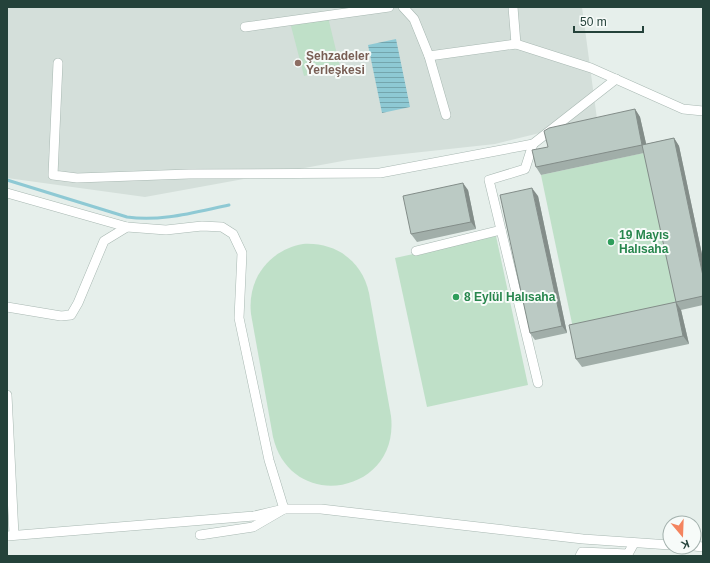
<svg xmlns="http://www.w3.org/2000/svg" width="710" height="563" font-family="Arial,sans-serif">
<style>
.built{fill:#d4dfda}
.park{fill:#bfe0c8}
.water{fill:url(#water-rules)}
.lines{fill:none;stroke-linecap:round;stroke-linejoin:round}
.stream{stroke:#8ec9d4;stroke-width:3}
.minor-casing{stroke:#a8b8b2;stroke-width:10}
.minor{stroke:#fff;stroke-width:9}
.wall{fill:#a1aea9}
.shaded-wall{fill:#838d89}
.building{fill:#bbcac4;stroke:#838d89}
.education-dot{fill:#8d6e63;stroke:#f7fbf9;stroke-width:1.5}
.leisure-dot{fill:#2e9e5b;stroke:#f7fbf9;stroke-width:1.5}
.labels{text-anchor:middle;stroke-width:4;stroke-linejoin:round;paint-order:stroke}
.education-label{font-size:12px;font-weight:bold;fill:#785e54;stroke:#f7fbf9;text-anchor:start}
.leisure-label{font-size:12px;font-weight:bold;fill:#27864d;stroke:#f7fbf9;text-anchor:start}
</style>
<defs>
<pattern id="water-rules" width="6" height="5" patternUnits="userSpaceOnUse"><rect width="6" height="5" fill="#8ec9d4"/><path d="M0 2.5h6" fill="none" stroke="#74a5ad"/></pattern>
</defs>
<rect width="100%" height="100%" fill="#e6efeb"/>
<polygon class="built" points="7,7 582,7 597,119 495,144 348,160 145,197 7,178"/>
<g class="park">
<polygon points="328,17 340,67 304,76 291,26"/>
<polygon points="648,152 681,310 574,333 541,175"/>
<polygon points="496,236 528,385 427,407 395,258"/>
<path d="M 303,244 C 336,242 362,261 369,293 L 391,416 C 400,494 291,514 273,437 L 251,314 C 247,279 269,250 303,244 Z"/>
</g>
<polygon class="water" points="396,39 410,107 382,113 368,45"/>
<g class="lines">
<path class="stream" d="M 7,180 L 127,217 C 161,222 195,212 229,205"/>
<g class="minor-casing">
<g id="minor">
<polyline points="403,7 414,19 429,56 446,115"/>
<polyline points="513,7 516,44"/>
<polyline points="245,27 389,7"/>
<polyline points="429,56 516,44 591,68 683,109 703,111"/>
<polyline points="58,63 53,175 77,178 189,174 380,173 533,144 616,79"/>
<polyline points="533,144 525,169 489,180 538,383"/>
<polyline points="7,193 127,227 166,230 202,226 222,227 233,234 242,253 239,318 269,460 284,509 253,527 200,535"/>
<polyline points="416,251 501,230"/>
<polyline points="7,307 61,316 71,315 78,303 104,241 127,227"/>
<polyline points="7,395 14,535"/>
<polyline points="7,536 254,516 284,509 321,509 583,539 670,545"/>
<polyline points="694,546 703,547"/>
<polyline points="580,556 582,552 628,554 634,543"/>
</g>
</g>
<use href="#minor" class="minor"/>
</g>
<g class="wall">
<polygon points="635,109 640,117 646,144 674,138 679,146 703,259 703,305 681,310 689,344 582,367 576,359 676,302 644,153 541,175 536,167 548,147"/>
<polygon points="468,190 476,229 417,242 411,234"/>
<polygon points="538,196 567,333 535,340 530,333"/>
</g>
<g class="shaded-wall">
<polygon points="635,109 640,117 648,152 642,145"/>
<polygon points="674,138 679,146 703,259 703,276"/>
<polygon points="463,183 468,190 476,229 471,222"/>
<polygon points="532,188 538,196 567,333 562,326"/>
<polygon points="676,302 681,310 689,344 683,336"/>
</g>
<g class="building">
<polygon points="635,109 642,145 536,167 532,150 548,147 544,131 549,128"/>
<polygon points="674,138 703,276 703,296 676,302 642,145"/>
<polygon points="463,183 471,222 411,234 403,196"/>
<polygon points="532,188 562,326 530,333 500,195"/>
<polygon points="676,302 683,336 576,359 569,325"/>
</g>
<circle class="education-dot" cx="298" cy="63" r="4"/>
<g class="leisure-dot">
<circle cx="611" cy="242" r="4"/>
<circle cx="456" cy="297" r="4"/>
</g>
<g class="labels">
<g class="education-label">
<text x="306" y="60">Şehzadeler<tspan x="306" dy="14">Yerleşkesi</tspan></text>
</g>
<g class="leisure-label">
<text x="619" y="239">19 Mayıs<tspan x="619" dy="14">Halısaha</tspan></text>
<text x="464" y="301">8 Eylül Halısaha</text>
</g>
</g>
<rect width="710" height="563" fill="none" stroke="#24423a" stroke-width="16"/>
<g transform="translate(682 535) rotate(161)"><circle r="19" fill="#f7fbf9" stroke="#a3b1ad"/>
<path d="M0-3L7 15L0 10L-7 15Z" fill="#f4845f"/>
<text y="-6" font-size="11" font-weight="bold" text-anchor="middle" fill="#24423a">K</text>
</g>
<path d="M574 26v6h69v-6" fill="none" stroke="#24423a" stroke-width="2"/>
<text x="580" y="26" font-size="12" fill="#24423a" stroke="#f7fbf9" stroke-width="3" paint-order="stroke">50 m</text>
</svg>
